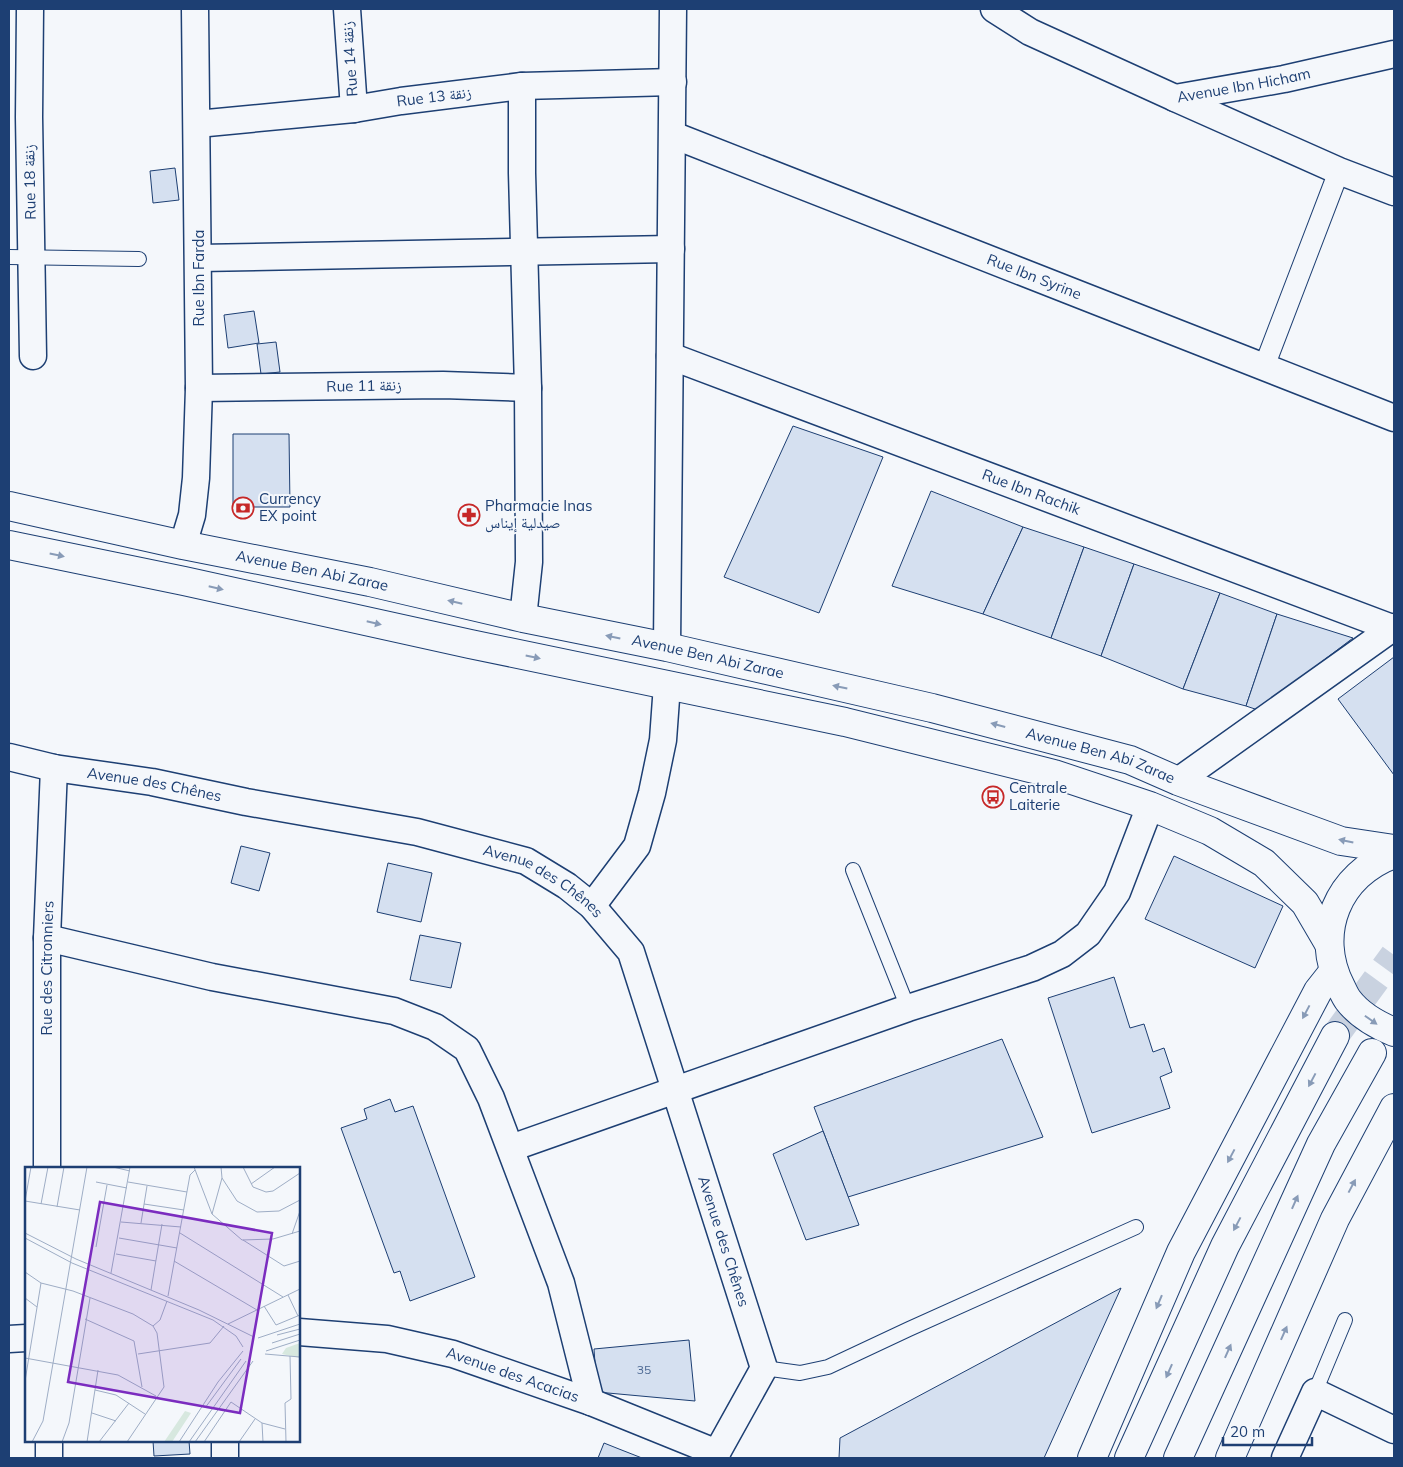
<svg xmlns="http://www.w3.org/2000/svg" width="1403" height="1467" font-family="Mulish,'Noto Naskh Arabic',sans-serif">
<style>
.building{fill:#d5e0f0;stroke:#1d3f73}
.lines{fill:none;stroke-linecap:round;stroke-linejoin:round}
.trunk-tunnel{stroke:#c9d2e0;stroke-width:28;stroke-dasharray:28 14;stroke-linecap:butt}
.service-casing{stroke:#1d3f73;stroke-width:16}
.pedestrian-casing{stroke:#1d3f73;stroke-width:22}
.minor-casing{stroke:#1d3f73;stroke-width:29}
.primary-casing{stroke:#1d3f73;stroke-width:30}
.trunk-casing{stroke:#1d3f73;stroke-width:30}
.service{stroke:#f4f7fb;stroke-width:14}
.pedestrian{stroke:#f4f7fb;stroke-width:20}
.minor{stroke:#f4f7fb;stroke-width:26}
.primary{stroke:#f4f7fb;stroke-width:28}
.trunk{stroke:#f4f7fb;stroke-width:28}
.oneway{fill:#889bb7}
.labels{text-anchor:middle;stroke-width:4;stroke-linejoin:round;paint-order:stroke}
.number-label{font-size:12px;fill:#4b6792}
.street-label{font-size:15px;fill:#1d3f73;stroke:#f4f7fb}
.poi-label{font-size:15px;fill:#1d3f73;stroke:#f4f7fb;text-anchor:start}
.inset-road{fill:none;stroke:#9eadc5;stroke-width:1}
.view{fill:#7b2cbf;fill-opacity:0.15;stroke:#7b2cbf;stroke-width:2.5}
.inset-edge{fill:none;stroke:#1d3f73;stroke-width:2.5}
</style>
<rect width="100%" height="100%" fill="#f4f7fb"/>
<g class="building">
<polygon points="175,168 179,200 153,203 150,171"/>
<polygon points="254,311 259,343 228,348 224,315"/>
<polygon points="276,342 280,372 261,374 257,344"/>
<polygon points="793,426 883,457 819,613 724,577"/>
<polygon points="233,434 289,434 290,507 233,507"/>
<polygon points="931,491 1023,527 983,614 892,586"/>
<polygon points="1023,527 1084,547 1051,638 983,614"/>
<polygon points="1084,547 1134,564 1101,656 1051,638"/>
<polygon points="1134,564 1220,593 1183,689 1101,656"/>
<polygon points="1220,593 1277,614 1246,706 1183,689"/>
<polygon points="1277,614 1353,638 1258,710 1246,706"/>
<polygon points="1394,657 1394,775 1338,699"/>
<polygon points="241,846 270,853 259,891 231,883"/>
<polygon points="1174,856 1283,906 1255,968 1145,919"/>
<polygon points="388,863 432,873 421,922 377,912"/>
<polygon points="420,935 461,943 451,988 410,980"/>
<polygon points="1114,977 1130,1028 1144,1024 1153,1052 1164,1048 1172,1072 1160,1077 1170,1108 1092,1133 1048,998"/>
<polygon points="1002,1039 1043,1137 848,1197 814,1107"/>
<polygon points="390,1099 395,1112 413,1106 475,1277 410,1301 400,1271 394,1273 341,1128 367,1119 364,1109"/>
<polygon points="823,1131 859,1225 806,1240 773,1154"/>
<polygon points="1121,1288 1044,1458 839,1458 840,1438"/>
<polygon points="689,1340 695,1401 597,1392 594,1349"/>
<polygon points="153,1441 189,1441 190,1454 154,1456"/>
<polygon points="604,1443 619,1449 642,1458 598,1458"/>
</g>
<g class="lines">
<polyline class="trunk-tunnel" points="1335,1036 1394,955"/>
<g class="service-casing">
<g id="service">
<polyline points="9,257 139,259"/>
<polyline points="853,870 908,1008"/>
<polyline points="764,1368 800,1373 828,1367 909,1329 1136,1227"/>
<polyline points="1315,1392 1345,1320"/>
</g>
</g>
<g class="pedestrian-casing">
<polyline id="pedestrian" points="1264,367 1339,171"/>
</g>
<g class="minor-casing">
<g id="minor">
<polyline points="30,9 29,117 33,356"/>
<polyline points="347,9 354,109"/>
<path id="s1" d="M 994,9 L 1030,32 L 1175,98 L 1284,79 L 1394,54"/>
<polyline points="522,86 522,173 528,388 529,562 523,618"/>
<polyline points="1175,98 1339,171 1394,192"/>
<polyline points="197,124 354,109 401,101 522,86 673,82"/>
<path id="s2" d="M 673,135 L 1394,418"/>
<polyline points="199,258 671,249"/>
<path id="s3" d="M 670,356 L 1392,628"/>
<polyline points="199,388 443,385 528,388"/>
<polyline points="183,545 192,515 196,478 199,388 195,9"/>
<polyline points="667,647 673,9"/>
<path id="s4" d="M 9,757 L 54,768 L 152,782 L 246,802 L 417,832 L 526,861 L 567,886 L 592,906 L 631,952 L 764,1368 L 714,1458"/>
<polyline points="1178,781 1394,627"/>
<polyline points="592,906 637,846 652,793 663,740 667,685"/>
<polyline points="47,938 212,977 394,1011 435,1027 467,1049 491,1098 561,1283 591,1402"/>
<polyline points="511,1148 908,1008 1032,968 1062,954 1088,934 1117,892 1150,806"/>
<path id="s5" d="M 47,1168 L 47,938 L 54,768"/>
<path id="s6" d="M 299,1332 L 387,1339 L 453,1354 L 591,1402 L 717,1453"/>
<polyline points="9,1339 26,1338"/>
<polyline points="49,1441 49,1458"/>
<polyline points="225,1441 225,1458"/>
<polyline points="1285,1458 1315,1392 1394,1430"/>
</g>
</g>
<g class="primary-casing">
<g id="primary">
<path id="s7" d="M 9,506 L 183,545 L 370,582 L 523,618 L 667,647 L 932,708 L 1130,760 L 1178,781 L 1341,841 L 1394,849"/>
<polyline points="9,545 184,581 470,644 845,722 1054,774 1150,806 1210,831 1264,863 1305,903 1329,944"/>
<path d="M 1394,854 C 1338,874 1313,933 1341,987 C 1343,991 1345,996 1348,1000 C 1360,1016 1377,1025 1394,1032"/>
</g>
</g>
<g class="trunk-casing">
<g id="trunk">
<polyline points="1092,1458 1181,1252 1318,991 1333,972"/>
<polyline points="1129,1458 1225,1246 1335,1036"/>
<polyline points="1178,1458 1321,1144 1372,1053"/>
<polyline points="1230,1458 1335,1219 1394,1108"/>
</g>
</g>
<use href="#service" class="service"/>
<use href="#pedestrian" class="pedestrian"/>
<use href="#minor" class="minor"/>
<use href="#primary" class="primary"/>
<use href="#trunk" class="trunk"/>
</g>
<defs><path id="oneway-solid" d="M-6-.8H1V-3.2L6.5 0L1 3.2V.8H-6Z" transform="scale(1.25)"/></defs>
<g class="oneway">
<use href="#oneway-solid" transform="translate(57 555) rotate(12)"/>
<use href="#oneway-solid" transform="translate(216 588) rotate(13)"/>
<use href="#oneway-solid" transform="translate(455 602) rotate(-167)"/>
<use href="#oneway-solid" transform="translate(374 623) rotate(13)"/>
<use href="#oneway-solid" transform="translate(613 637) rotate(-168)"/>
<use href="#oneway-solid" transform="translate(533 657) rotate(12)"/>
<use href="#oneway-solid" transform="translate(840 687) rotate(-168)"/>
<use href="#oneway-solid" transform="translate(998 725) rotate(-165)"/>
<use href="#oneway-solid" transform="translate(1346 841) rotate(-168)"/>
<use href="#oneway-solid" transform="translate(1306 1012) rotate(118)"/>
<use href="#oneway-solid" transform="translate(1371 1020) rotate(35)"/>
<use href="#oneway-solid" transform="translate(1312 1080) rotate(118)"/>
<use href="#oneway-solid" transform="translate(1231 1156) rotate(118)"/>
<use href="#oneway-solid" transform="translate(1352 1186) rotate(-62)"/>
<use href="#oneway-solid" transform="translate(1295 1202) rotate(-66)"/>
<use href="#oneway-solid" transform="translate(1237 1224) rotate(118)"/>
<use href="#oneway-solid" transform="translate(1159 1302) rotate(113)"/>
<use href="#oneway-solid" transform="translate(1284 1333) rotate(-66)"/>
<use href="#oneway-solid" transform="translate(1228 1351) rotate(-66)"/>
<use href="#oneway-solid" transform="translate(1169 1371) rotate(114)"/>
</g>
<defs>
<g id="bank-ring" transform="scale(1.125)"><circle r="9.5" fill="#f4f7fb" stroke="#c62828" stroke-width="1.5"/><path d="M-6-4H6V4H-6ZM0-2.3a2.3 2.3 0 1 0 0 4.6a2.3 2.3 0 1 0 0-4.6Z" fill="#c62828"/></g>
<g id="pharmacy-ring" transform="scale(1.125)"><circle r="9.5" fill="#f4f7fb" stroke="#c62828" stroke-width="1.5"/><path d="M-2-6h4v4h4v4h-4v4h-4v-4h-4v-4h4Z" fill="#c62828"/></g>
<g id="bus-ring" transform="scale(1.125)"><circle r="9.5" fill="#f4f7fb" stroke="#c62828" stroke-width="1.5"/><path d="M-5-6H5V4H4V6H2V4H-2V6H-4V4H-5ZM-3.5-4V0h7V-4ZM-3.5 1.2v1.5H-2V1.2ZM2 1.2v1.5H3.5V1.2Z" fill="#c62828"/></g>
</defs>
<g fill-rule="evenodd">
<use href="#bank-ring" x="243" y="508"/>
<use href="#pharmacy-ring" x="469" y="515"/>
<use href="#bus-ring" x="993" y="797"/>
</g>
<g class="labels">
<g class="number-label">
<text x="644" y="1374">35</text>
</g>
<g class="street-label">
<text transform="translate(350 59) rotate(-94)" y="5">Rue 14 زنقة</text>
<text dy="5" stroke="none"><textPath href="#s1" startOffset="272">Avenue Ibn Hicham</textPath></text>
<text transform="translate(434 97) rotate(-7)" y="5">Rue 13 زنقة</text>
<text transform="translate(30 182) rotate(-91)" y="5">Rue 18 زنقة</text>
<text dy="5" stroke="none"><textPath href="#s2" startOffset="388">Rue Ibn Syrine</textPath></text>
<text transform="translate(199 278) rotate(-90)" y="5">Rue Ibn Farda</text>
<text transform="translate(364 386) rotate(-1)" y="5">Rue 11 زنقة</text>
<text dy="5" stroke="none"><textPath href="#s3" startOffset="386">Rue Ibn Rachik</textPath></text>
<text dy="5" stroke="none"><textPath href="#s7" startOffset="310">Avenue Ben Abi Zarae</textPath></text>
<text dy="5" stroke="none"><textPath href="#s7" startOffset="715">Avenue Ben Abi Zarae</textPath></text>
<text dy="5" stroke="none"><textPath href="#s7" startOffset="1120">Avenue Ben Abi Zarae</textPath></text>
<text dy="5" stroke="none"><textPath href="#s4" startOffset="148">Avenue des Chênes</textPath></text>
<text dy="5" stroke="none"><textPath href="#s4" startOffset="552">Avenue des Chênes</textPath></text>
<text dy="5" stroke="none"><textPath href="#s5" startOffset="200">Rue des Citronniers</textPath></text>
<text dy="5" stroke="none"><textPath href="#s4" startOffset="972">Avenue des Chênes</textPath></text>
<text dy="5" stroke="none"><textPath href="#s6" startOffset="219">Avenue des Acacias</textPath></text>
</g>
<g class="poi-label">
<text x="259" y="504">Currency<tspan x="259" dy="17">EX point</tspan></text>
<text x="485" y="511">Pharmacie Inas<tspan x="485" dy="17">صيدلية إيناس</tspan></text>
<text x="1009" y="793">Centrale<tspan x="1009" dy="17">Laiterie</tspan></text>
</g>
</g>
<g transform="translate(25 1167)">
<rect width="275" height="275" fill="#f4f7fb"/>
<path d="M 275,176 L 275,191 L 257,187 L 261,181 ZM 160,244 L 166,246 L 147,275 L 139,275 Z" fill="#d7e8df"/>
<path class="inset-road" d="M 88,0 L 105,4M 169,0 L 187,47 L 217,73 L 248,72 L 275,64M 218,0 L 228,20 L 241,25 L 248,24 L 275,6M 197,11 L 212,34 L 232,45 L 254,44 L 275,33M 71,15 L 102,21M 103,15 L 162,25M 226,17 L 250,0M 0,34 L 55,43M 0,34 L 6,0M 16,37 L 23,0M 119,37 L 159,43M 32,40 L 39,0M 187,47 L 197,11 L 196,0M 96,55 L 156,60M 116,56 L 122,19M 0,66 L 51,92 L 174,143 L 229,170M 155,66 L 258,130M 267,67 L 275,44M 0,71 L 47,96 L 188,153 L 211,169 L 218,180M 94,71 L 152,81M 218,73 L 259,99 L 275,94M 71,80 L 82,18M 91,87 L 131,94M 149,94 L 232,143M 0,105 L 16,116 L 48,124 L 108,147 L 128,159 L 132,166 L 139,220 L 102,275M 86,106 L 105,0M 126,123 L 137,57M 263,128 L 273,149M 143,129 L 165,8 L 170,3M 0,131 L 12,140M 239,139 L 251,158 L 275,148M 60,152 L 109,174 L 117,220M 203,157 L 275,122M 128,159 L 135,153 L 142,134M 252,168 L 275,162M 233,171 L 275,157M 247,176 L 275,167M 241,184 L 275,173M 113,187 L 185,176 L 199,159M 240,187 L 275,190M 265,189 L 266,232M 0,191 L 93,208 L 131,229M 0,214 L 16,116M 70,223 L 91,228 L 120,247M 180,241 L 216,192M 67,246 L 91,254M 237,256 L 238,275M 7,275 L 18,254 L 62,0M 37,275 L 44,256 L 65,131M 62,275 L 73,203M 74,275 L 104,236M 154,275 L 193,215 L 218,184M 164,275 L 221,194M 170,275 L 228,194M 179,275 L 206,235 L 237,256 L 260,262M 214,275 L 230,252M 261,275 L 260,236 L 266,232"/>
<path class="view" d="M 75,35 L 247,66 L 215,246 L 43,215 Z"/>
<rect width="275" height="275" class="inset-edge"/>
</g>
<rect width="1403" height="1467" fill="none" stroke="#1d3f73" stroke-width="20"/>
<path d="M1223 1437v8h89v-8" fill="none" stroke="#1d3f73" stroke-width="2.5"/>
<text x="1230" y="1437" font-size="15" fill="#1d3f73" stroke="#f4f7fb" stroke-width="4" paint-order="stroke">20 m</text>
</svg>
